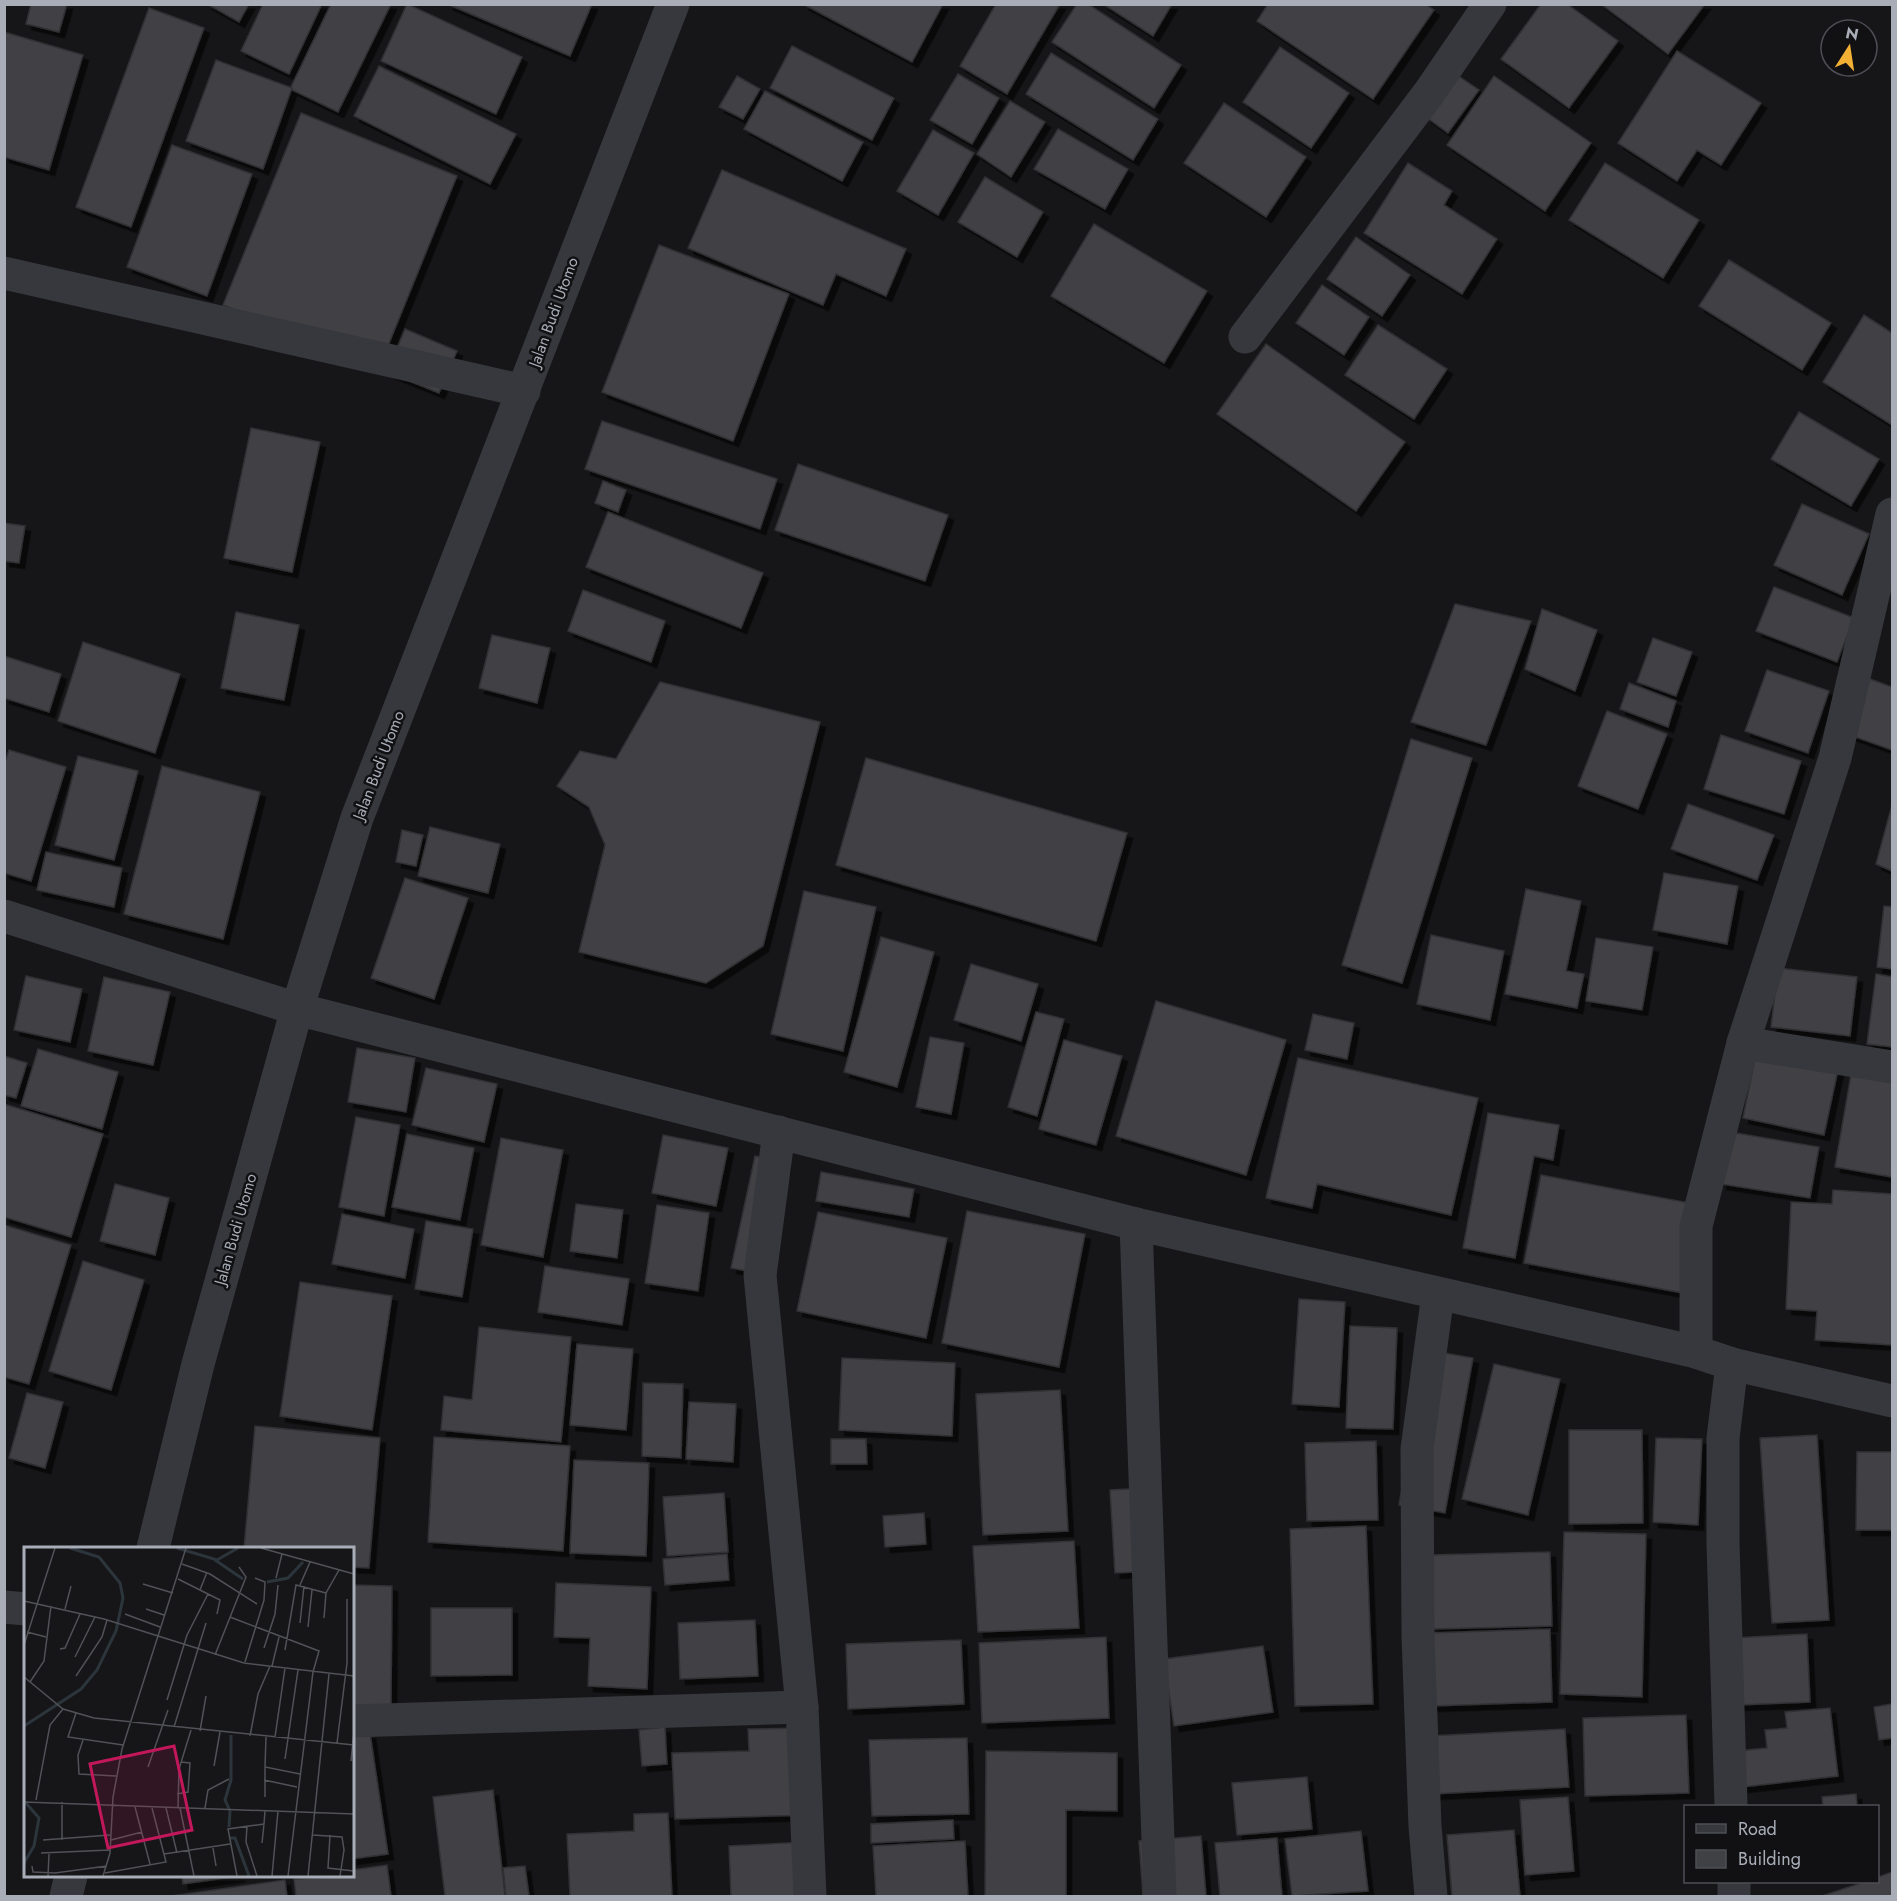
<svg xmlns="http://www.w3.org/2000/svg" width="1897" height="1901" font-family="Jost,sans-serif">
<style>
.building{fill:#404145;stroke:#303034;stroke-width:1.5;filter:url(#shadow)}
.lines{fill:none;stroke-linecap:round;stroke-linejoin:round}
.minor{stroke:#37383d;stroke-width:33}
.tertiary{stroke:#37383d;stroke-width:33}
.labels{text-anchor:middle;stroke-width:5;stroke-linejoin:round;paint-order:stroke}
.street-label{font-size:16px;fill:#a8adb8;stroke:#111113}
.inset-river{fill:none;stroke:#2c353c;stroke-width:3}
.inset-road{fill:none;stroke:#505258;stroke-width:1.5}
.view{fill:#c2185b;fill-opacity:0.15;stroke:#c2185b;stroke-width:3}
.inset-edge{fill:none;stroke:#a8adb8;stroke-width:3}
</style>
<defs>
<filter id="shadow"><feDropShadow dx="5.5" dy="5.5" stdDeviation="0" flood-color="#0009"/></filter>
</defs>
<rect width="100%" height="100%" fill="#161618"/>
<g class="building">
<polygon points="31,4 67,4 59,32 26,24"/>
<polygon points="207,4 249,4 239,22"/>
<polygon points="263,4 322,4 289,74 241,51"/>
<polygon points="331,4 391,4 338,112 290,89"/>
<polygon points="407,4 522,57 496,114 381,61"/>
<polygon points="447,4 592,4 570,56"/>
<polygon points="803,4 943,4 912,62"/>
<polygon points="996,4 1060,4 1007,94 960,66"/>
<polygon points="1077,4 1088,4 1181,65 1154,108 1052,42"/>
<polygon points="1103,4 1172,4 1153,36"/>
<polygon points="1268,4 1425,4 1434,10 1373,99 1257,21"/>
<polygon points="1541,4 1567,4 1618,41 1569,108 1501,59"/>
<polygon points="1601,4 1705,4 1668,54"/>
<polygon points="149,8 204,28 131,227 76,207"/>
<polygon points="4,32 83,55 49,170 4,157"/>
<polygon points="792,46 894,98 872,140 770,88"/>
<polygon points="1280,47 1349,93 1311,148 1243,102"/>
<polygon points="1677,51 1761,103 1721,165 1697,150 1677,181 1618,143"/>
<polygon points="1051,53 1158,119 1133,160 1026,94"/>
<polygon points="216,60 292,88 263,169 186,141"/>
<polygon points="379,66 516,134 490,184 354,116"/>
<polygon points="958,74 999,98 972,144 930,120"/>
<polygon points="1457,75 1479,90 1448,133 1426,117"/>
<polygon points="737,76 760,89 743,119 719,107"/>
<polygon points="1494,76 1591,143 1545,211 1447,145"/>
<polygon points="765,91 863,142 842,181 744,129"/>
<polygon points="1010,101 1045,122 1011,177 977,154"/>
<polygon points="1224,103 1306,157 1266,217 1184,163"/>
<polygon points="301,113 457,176 379,368 223,305"/>
<polygon points="1058,129 1128,169 1105,209 1034,169"/>
<polygon points="933,130 974,153 938,215 897,191"/>
<polygon points="172,145 252,174 207,296 127,267"/>
<polygon points="1408,163 1452,191 1444,205 1497,239 1462,294 1364,233"/>
<polygon points="1605,163 1699,220 1663,278 1569,220"/>
<polygon points="722,170 906,249 886,296 836,274 823,305 688,248"/>
<polygon points="985,177 1043,212 1017,257 958,222"/>
<polygon points="1094,224 1207,291 1164,363 1051,296"/>
<polygon points="1356,237 1410,275 1382,316 1327,279"/>
<polygon points="659,245 789,294 733,441 602,392"/>
<polygon points="1729,260 1831,323 1802,370 1699,306"/>
<polygon points="1322,285 1369,317 1344,355 1296,323"/>
<polygon points="1864,315 1892,333 1892,425 1823,382"/>
<polygon points="1378,325 1447,369 1414,419 1345,375"/>
<polygon points="405,329 457,351 439,393 387,372"/>
<polygon points="1266,344 1405,442 1356,511 1217,414"/>
<polygon points="1799,412 1879,459 1851,506 1771,459"/>
<polygon points="602,421 777,479 760,529 585,469"/>
<polygon points="251,428 320,442 292,572 224,558"/>
<polygon points="798,464 948,515 925,581 775,530"/>
<polygon points="603,481 626,490 618,512 595,503"/>
<polygon points="1802,504 1869,534 1842,595 1774,565"/>
<polygon points="608,512 763,573 741,628 586,567"/>
<polygon points="4,523 25,526 19,563 4,561"/>
<polygon points="1774,587 1854,618 1837,662 1756,631"/>
<polygon points="583,590 665,621 651,662 568,631"/>
<polygon points="1455,604 1531,621 1486,745 1411,722"/>
<polygon points="1542,609 1597,630 1575,691 1525,669"/>
<polygon points="236,612 299,625 284,700 221,688"/>
<polygon points="492,635 550,648 537,703 479,688"/>
<polygon points="1653,638 1692,652 1676,696 1637,682"/>
<polygon points="83,642 180,674 155,753 58,721"/>
<polygon points="4,656 61,674 49,712 4,698"/>
<polygon points="1767,670 1829,691 1808,753 1745,731"/>
<polygon points="1870,679 1892,687 1892,750 1850,735"/>
<polygon points="660,682 820,722 763,946 706,983 579,952 605,845 589,807 557,786 580,751 616,759"/>
<polygon points="1629,683 1676,701 1668,727 1620,709"/>
<polygon points="1607,711 1667,734 1638,809 1578,786"/>
<polygon points="1721,735 1801,761 1784,814 1704,789"/>
<polygon points="1411,739 1472,758 1402,983 1342,965"/>
<polygon points="9,750 66,767 31,881 4,873 4,765"/>
<polygon points="78,756 138,771 114,860 55,845"/>
<polygon points="866,758 1127,833 1096,941 836,865"/>
<polygon points="162,766 260,792 223,939 124,914"/>
<polygon points="1688,804 1774,835 1757,880 1671,849"/>
<polygon points="1892,805 1892,871 1876,864"/>
<polygon points="430,827 500,844 488,893 418,876"/>
<polygon points="402,830 423,835 416,866 396,862"/>
<polygon points="46,852 122,868 114,907 37,890"/>
<polygon points="1664,873 1738,886 1727,944 1653,930"/>
<polygon points="405,878 468,898 434,999 371,978"/>
<polygon points="1526,889 1581,901 1566,971 1584,974 1577,1008 1505,994"/>
<polygon points="804,891 876,907 843,1051 771,1034"/>
<polygon points="1884,906 1892,907 1892,969 1877,967"/>
<polygon points="1431,935 1504,951 1490,1020 1417,1004"/>
<polygon points="881,937 934,952 897,1087 844,1072"/>
<polygon points="1596,938 1653,947 1642,1010 1586,1001"/>
<polygon points="971,964 1038,984 1021,1041 954,1020"/>
<polygon points="1778,968 1857,977 1850,1036 1771,1027"/>
<polygon points="1876,974 1892,977 1892,1047 1867,1044"/>
<polygon points="26,976 82,989 70,1042 14,1030"/>
<polygon points="104,977 170,992 153,1065 88,1051"/>
<polygon points="1156,1001 1286,1040 1246,1175 1116,1136"/>
<polygon points="1036,1012 1064,1019 1037,1116 1008,1107"/>
<polygon points="1313,1014 1354,1023 1347,1059 1305,1050"/>
<polygon points="930,1037 964,1043 951,1114 916,1107"/>
<polygon points="1064,1040 1122,1056 1096,1145 1039,1129"/>
<polygon points="357,1048 415,1058 406,1112 348,1102"/>
<polygon points="1757,1048 1839,1065 1824,1135 1743,1118"/>
<polygon points="38,1049 118,1072 102,1129 21,1106"/>
<polygon points="4,1056 27,1063 16,1098 4,1095"/>
<polygon points="1298,1058 1478,1098 1451,1215 1317,1184 1312,1208 1266,1198"/>
<polygon points="1853,1063 1892,1070 1892,1177 1835,1167"/>
<polygon points="426,1068 497,1084 484,1142 412,1125"/>
<polygon points="4,1104 103,1134 71,1237 4,1217"/>
<polygon points="1488,1113 1559,1125 1553,1160 1534,1156 1515,1258 1463,1248"/>
<polygon points="356,1117 400,1125 384,1216 339,1207"/>
<polygon points="1730,1132 1819,1147 1810,1198 1721,1184"/>
<polygon points="407,1134 474,1148 460,1220 392,1207"/>
<polygon points="663,1135 728,1148 716,1206 652,1193"/>
<polygon points="501,1138 563,1150 543,1257 481,1245"/>
<polygon points="755,1156 785,1163 762,1274 731,1268"/>
<polygon points="821,1172 914,1189 909,1217 816,1201"/>
<polygon points="1541,1175 1700,1205 1683,1293 1524,1263"/>
<polygon points="115,1184 169,1198 155,1255 100,1241"/>
<polygon points="1833,1190 1892,1194 1892,1345 1815,1340 1817,1311 1786,1309 1791,1202 1832,1204"/>
<polygon points="576,1204 623,1210 617,1258 570,1251"/>
<polygon points="657,1205 709,1213 698,1291 645,1283"/>
<polygon points="967,1211 1085,1234 1059,1367 942,1343"/>
<polygon points="818,1212 947,1238 926,1338 797,1311"/>
<polygon points="342,1214 414,1229 405,1278 332,1264"/>
<polygon points="426,1221 473,1229 462,1297 415,1289"/>
<polygon points="4,1225 71,1245 29,1384 4,1377"/>
<polygon points="83,1261 144,1280 111,1390 49,1371"/>
<polygon points="545,1266 629,1279 622,1325 538,1312"/>
<polygon points="300,1282 392,1296 372,1430 280,1416"/>
<polygon points="1299,1299 1345,1302 1339,1407 1292,1404"/>
<polygon points="1350,1326 1397,1328 1393,1429 1346,1428"/>
<polygon points="479,1327 571,1337 561,1442 441,1430 444,1396 472,1400"/>
<polygon points="577,1344 633,1349 626,1430 570,1425"/>
<polygon points="1427,1350 1473,1358 1445,1513 1399,1505"/>
<polygon points="842,1358 955,1363 952,1436 839,1430"/>
<polygon points="1494,1364 1560,1379 1528,1515 1462,1499"/>
<polygon points="643,1383 683,1384 681,1458 642,1456"/>
<polygon points="1060,1390 1068,1531 983,1535 976,1394"/>
<polygon points="27,1393 63,1402 45,1468 9,1458"/>
<polygon points="689,1402 736,1404 733,1462 686,1459"/>
<polygon points="255,1426 380,1438 369,1568 352,1567 352,1548 244,1548"/>
<polygon points="1569,1430 1642,1430 1643,1523 1569,1524"/>
<polygon points="1817,1435 1829,1620 1772,1623 1760,1438"/>
<polygon points="434,1437 570,1446 563,1551 428,1542"/>
<polygon points="1656,1438 1702,1439 1698,1525 1653,1522"/>
<polygon points="831,1439 866,1439 867,1464 831,1464"/>
<polygon points="1376,1441 1378,1520 1307,1521 1305,1443"/>
<polygon points="1857,1452 1892,1452 1892,1530 1856,1530"/>
<polygon points="574,1460 649,1463 646,1556 570,1553"/>
<polygon points="1146,1488 1153,1571 1115,1573 1110,1490"/>
<polygon points="724,1493 728,1552 667,1556 663,1497"/>
<polygon points="924,1513 926,1544 885,1547 883,1516"/>
<polygon points="1366,1526 1373,1704 1295,1706 1290,1529"/>
<polygon points="1564,1532 1646,1534 1642,1697 1560,1694"/>
<polygon points="1074,1541 1079,1628 978,1632 973,1546"/>
<polygon points="1550,1552 1552,1626 1433,1629 1431,1555"/>
<polygon points="727,1554 729,1580 665,1585 663,1559"/>
<polygon points="556,1583 651,1587 647,1689 588,1686 590,1638 554,1637"/>
<polygon points="352,1585 392,1586 391,1707 352,1707"/>
<polygon points="431,1608 512,1608 512,1675 431,1676"/>
<polygon points="755,1620 758,1676 680,1679 678,1623"/>
<polygon points="1550,1629 1552,1702 1432,1706 1429,1633"/>
<polygon points="1807,1634 1810,1702 1714,1706 1711,1639"/>
<polygon points="1106,1637 1109,1718 982,1723 979,1643"/>
<polygon points="961,1640 964,1704 848,1709 846,1644"/>
<polygon points="1263,1646 1273,1712 1174,1726 1164,1659"/>
<polygon points="1892,1704 1892,1738 1879,1740 1874,1707"/>
<polygon points="1830,1708 1838,1776 1743,1787 1738,1751 1767,1748 1765,1730 1787,1728 1785,1712"/>
<polygon points="1686,1715 1689,1793 1585,1796 1583,1718"/>
<polygon points="665,1727 667,1764 642,1766 639,1730"/>
<polygon points="807,1728 809,1815 675,1819 672,1753 749,1751 748,1729"/>
<polygon points="1565,1729 1569,1787 1432,1794 1429,1736"/>
<polygon points="370,1733 388,1854 352,1859 352,1736"/>
<polygon points="967,1738 969,1814 872,1816 869,1740"/>
<polygon points="986,1751 1117,1753 1117,1811 1066,1810 1066,1896 985,1896"/>
<polygon points="1307,1777 1312,1829 1237,1835 1232,1783"/>
<polygon points="493,1790 505,1896 445,1896 433,1797"/>
<polygon points="1856,1794 1857,1806 1823,1806 1822,1797"/>
<polygon points="1568,1797 1574,1871 1525,1875 1520,1800"/>
<polygon points="668,1813 672,1896 570,1896 567,1834 634,1831 634,1814"/>
<polygon points="953,1820 954,1839 871,1843 871,1824"/>
<polygon points="1514,1830 1520,1896 1452,1896 1447,1835"/>
<polygon points="1361,1831 1368,1891 1292,1896 1285,1839"/>
<polygon points="1201,1836 1206,1896 1143,1896 1139,1841"/>
<polygon points="1277,1838 1282,1896 1220,1896 1215,1843"/>
<polygon points="965,1841 968,1896 876,1896 873,1846"/>
<polygon points="805,1842 808,1896 731,1896 729,1846"/>
<polygon points="387,1865 391,1896 296,1896 294,1879 352,1876 352,1870"/>
<polygon points="525,1866 529,1896 506,1896 503,1868"/>
<polygon points="1892,1872 1892,1896 1822,1896 1864,1882 1878,1882 1878,1877"/>
<polygon points="182,1876 240,1876 183,1884"/>
<polygon points="285,1880 287,1896 171,1896"/>
</g>
<g class="lines">
<g class="minor">
<polyline points="4,273 524,391"/>
<polyline points="1245,337 1429,93 1490,4"/>
<polyline points="4,916 297,1009 1136,1224 1696,1352 1732,1364 1892,1401"/>
<polyline points="1743,1043 1892,1067"/>
<polyline points="779,1132 760,1275 802,1707 810,1896"/>
<polyline points="1136,1224 1160,1896"/>
<polyline points="1696,1352 1696,1226 1743,1043 1835,758 1892,514"/>
<polyline points="4,1607 26,1609"/>
<polyline points="352,1721 802,1707"/>
<polyline points="1731,1806 1723,1543 1723,1438 1732,1364"/>
<polyline points="1734,1882 1734,1896"/>
<polyline points="1431,1896 1425,1826 1418,1636 1417,1449 1438,1294"/>
</g>
<g class="tertiary">
<polyline points="153,1548 198,1364 297,1009 357,818 673,4"/>
<polyline points="66,1896 71,1876"/>
</g>
</g>
<g class="labels">
<g class="street-label">
<text transform="translate(553 312) rotate(-70)" y="6">Jalan Budi Utomo</text>
<text transform="translate(378 765) rotate(-69)" y="6">Jalan Budi Utomo</text>
<text transform="translate(235 1229) rotate(-74)" y="6">Jalan Budi Utomo</text>
</g>
</g>
<g transform="translate(24 1547)">
<rect width="330" height="330" fill="#161618"/>
<path class="inset-river" d="M 153,1 L 193,13 L 214,1M 191,13 L 219,32M 243,35 L 264,31 L 279,15M 0,179 L 57,142 L 73,123 L 92,84 L 99,51 L 96,36 L 75,10 L 46,1M 205,280 L 206,264 L 201,253 L 207,233 L 207,188M 206,291 L 211,291 L 225,329M 0,316 L 10,299 L 15,271 L 1,255"/>
<path class="inset-road" d="M 237,1 L 330,27M 158,17 L 186,27 L 233,57M 252,31 L 258,7M 154,32 L 196,53 L 193,67M 119,37 L 149,46M 276,38 L 286,15M 176,43 L 183,25M 0,54 L 80,72 L 220,116 L 330,129M 41,62 L 47,39M 122,62 L 140,68M 101,67 L 136,80M 206,70 L 295,104 L 289,125 L 264,329M 300,71 L 302,46 L 315,23M 276,76 L 280,39M 284,80 L 288,43M 3,85 L 22,90M 0,98 L 31,1M 240,101 L 251,67 L 254,38M 36,102 L 41,101 L 56,67M 261,103 L 272,38 L 302,46M 191,108 L 222,30 L 215,20M 51,110 L 71,70M 221,115 L 240,53 L 241,35 L 231,31M 248,119 L 255,90M 52,129 L 78,90 L 83,73M 0,130 L 39,162 L 70,171 L 330,198M 6,135 L 20,114 L 27,59M 143,153 L 163,88 L 184,47M 52,166 L 44,190 L 99,198M 150,180 L 182,76M 176,184 L 182,149M 226,189 L 234,147 L 246,119M 242,190 L 241,220 L 276,227M 251,190 L 261,121M 59,193 L 54,208 L 55,227 L 92,229M 313,196 L 323,116 L 323,52M 261,212 L 274,123M 327,214 L 330,185M 190,219 L 196,185M 124,220 L 144,163M 240,233 L 273,240M 153,247 L 164,245 L 166,216 L 157,215M 241,250 L 241,220M 12,253 L 26,178 L 39,162M 0,255 L 330,267M 111,260 L 126,317M 154,260 L 155,222 L 167,183M 142,261 L 153,306M 156,261 L 170,329M 181,261 L 184,243 L 205,232M 223,279 L 222,295 L 233,329M 289,288 L 318,290 L 320,303 L 316,329M 306,288 L 304,321 L 330,324M 19,293 L 86,288M 38,293 L 38,255M 87,293 L 118,285M 238,296 L 240,277M 189,301 L 192,319M 17,306 L 86,303M 140,307 L 206,297M 8,319 L 9,325 L 31,326 L 83,319M 81,326 L 142,315 L 128,261M 24,329 L 25,307M 79,329 L 86,306 L 89,250 L 98,202 L 162,1M 213,329 L 204,282 L 240,277 L 241,264M 248,329 L 254,264M 284,329 L 305,127"/>
<path class="view" d="M 150,199 L 168,283 L 84,301 L 66,217 Z"/>
<rect width="330" height="330" class="inset-edge"/>
</g>
<rect width="1897" height="1901" fill="none" stroke="#a8adb8" stroke-width="12"/>
<rect x="1684" y="1805" width="195" height="78" fill="#111113" stroke="#4d4f55" stroke-width="1.5"/>
<rect x="1696" y="1824" width="30" height="9" fill="#37383d" stroke="#4d4f55" stroke-width="1.5"/>
<text x="1738" y="1835" font-size="18" fill="#a8adb8">Road</text>
<rect x="1696" y="1850" width="30" height="18" fill="#404145" stroke="#4d4f55" stroke-width="1.5"/>
<text x="1738" y="1865" font-size="18" fill="#a8adb8">Building</text>
<g transform="translate(1849 48) rotate(12)"><circle r="28" fill="#111113" stroke="#4d4f55" stroke-width="1.5"/>
<path d="M0-4.5L10 22L0 15L-10 22Z" fill="#f2b134"/>
<text y="-9" font-size="16" font-weight="bold" text-anchor="middle" fill="#a8adb8">N</text>
</g>
</svg>
